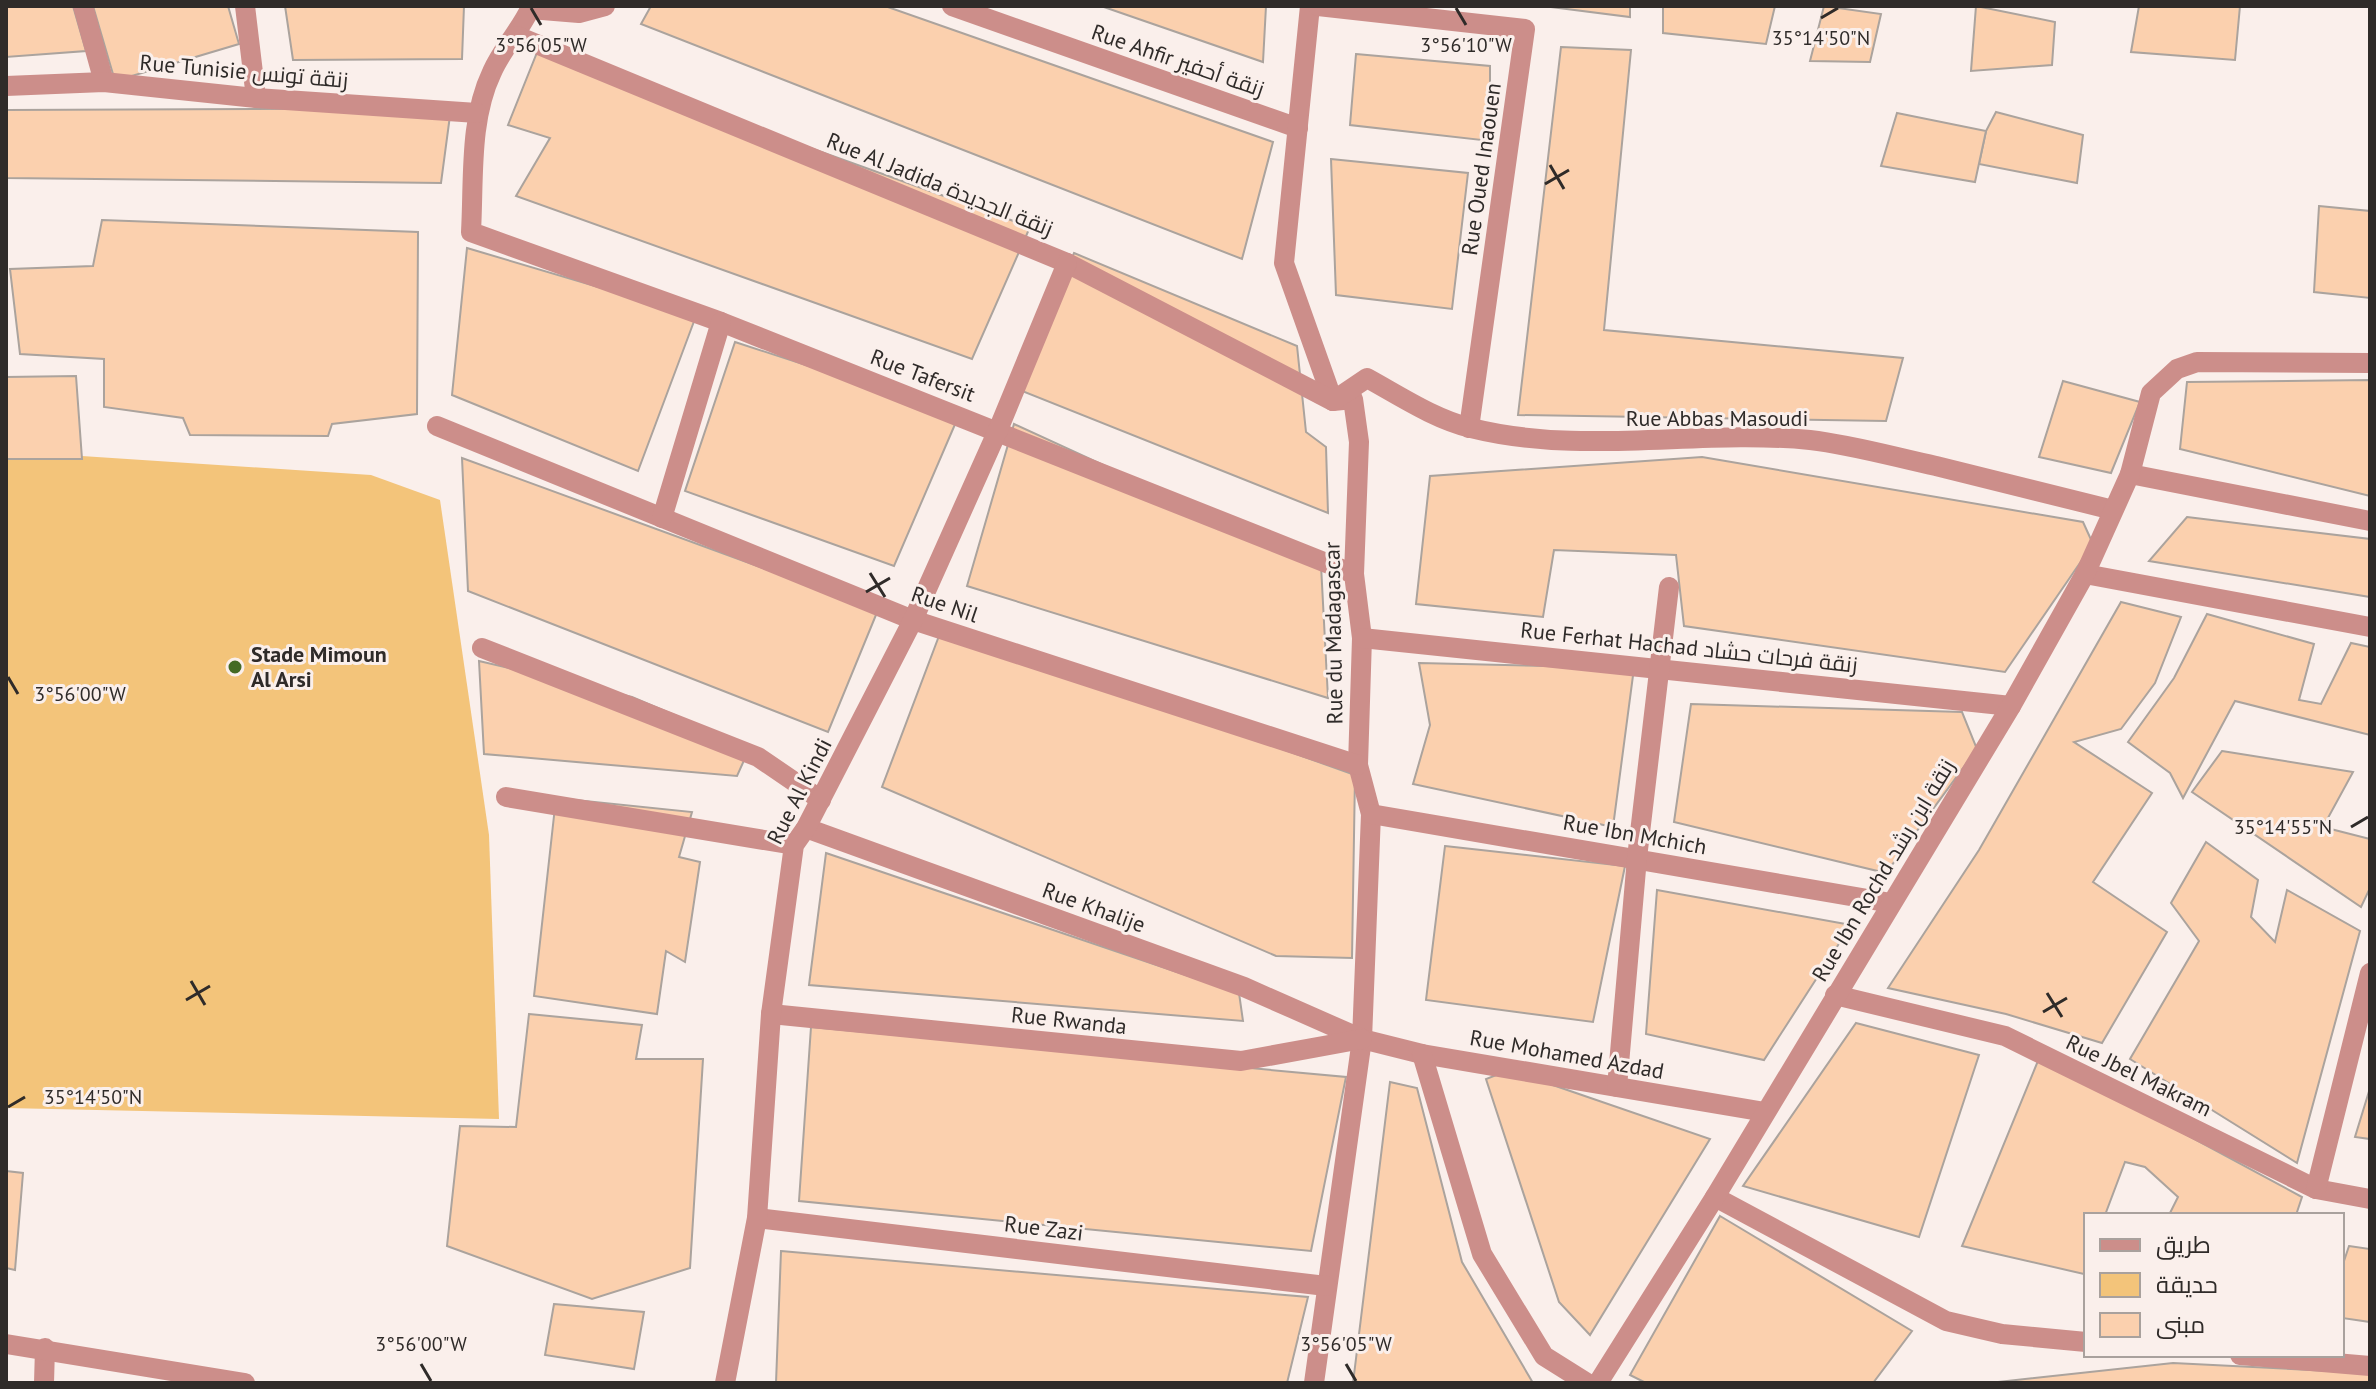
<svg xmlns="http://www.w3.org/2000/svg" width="2376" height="1389" font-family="'PT Sans',Cairo,sans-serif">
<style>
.green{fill:#f3c47a}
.building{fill:#fbd0ae;stroke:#aba39d;stroke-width:2}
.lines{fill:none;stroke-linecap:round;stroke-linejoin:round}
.minor{stroke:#cc8e8a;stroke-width:20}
.tertiary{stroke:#cc8e8a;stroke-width:20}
.ticks{fill:none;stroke:#2f2b29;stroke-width:3}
.poi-dot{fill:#446a24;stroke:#faefeb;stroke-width:3}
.labels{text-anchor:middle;stroke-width:6;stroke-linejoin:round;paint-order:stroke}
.street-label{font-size:22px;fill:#2f2b29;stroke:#faefeb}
.poi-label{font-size:22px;font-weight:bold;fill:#2f2b29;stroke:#faefeb;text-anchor:start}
.ticks-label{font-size:20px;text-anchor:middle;fill:#2f2b29;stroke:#faefeb;stroke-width:6;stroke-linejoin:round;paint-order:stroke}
</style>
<rect width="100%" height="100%" fill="#faefeb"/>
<polygon class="green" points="6,451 371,475 440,500 489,835 499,1119 6,1108"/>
<g class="building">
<polygon points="6,6 73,6 86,51 6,57"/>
<polygon points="93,6 228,6 239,44 115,81"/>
<polygon points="285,6 464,6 462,59 293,60"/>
<polygon points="651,6 885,6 1273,142 1242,259 641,24"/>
<polygon points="1101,6 1266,6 1263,62"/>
<polygon points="1543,6 1630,6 1630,17"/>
<polygon points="1663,6 1775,6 1766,44 1663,33"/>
<polygon points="1824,6 1881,14 1870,62 1810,61"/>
<polygon points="1976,6 2055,22 2052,65 1971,71"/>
<polygon points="2139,6 2240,6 2235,60 2131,52"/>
<polygon points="1561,47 1631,50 1604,330 1903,358 1886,421 1518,415"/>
<polygon points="538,50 1030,227 972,359 516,196 550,138 508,125"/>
<polygon points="1356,54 1490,66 1490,141 1350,125"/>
<polygon points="451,108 441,183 6,178 6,110"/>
<polygon points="1996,112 2083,135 2077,183 1979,164 1986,131"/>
<polygon points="1897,113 1986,131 1975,182 1881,166"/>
<polygon points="1331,159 1468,173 1452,309 1336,295"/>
<polygon points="2319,206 2370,211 2370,298 2314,292"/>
<polygon points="102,220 418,232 417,414 332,424 328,436 190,435 183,418 104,407 104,359 20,354 10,269 93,266"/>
<polygon points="467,248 696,316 638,471 452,395"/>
<polygon points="1074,253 1297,346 1306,432 1326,447 1328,513 1022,391"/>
<polygon points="735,342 959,415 894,566 685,491"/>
<polygon points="76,376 82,459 6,459 6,377"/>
<polygon points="2370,380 2370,496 2180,449 2187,382"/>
<polygon points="2063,381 2140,402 2111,473 2039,457"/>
<polygon points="1014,424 1321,565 1328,698 967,586"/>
<polygon points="1702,457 2083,522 2093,544 2005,672 1684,626 1676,555 1554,550 1543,617 1416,604 1430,476"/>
<polygon points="462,458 878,610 828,732 468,591"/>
<polygon points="2187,517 2370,539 2370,597 2149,561"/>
<polygon points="2121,602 2181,617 2155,683 2121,729 2074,742 2152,793 2093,882 2167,932 2102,1043 2006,1014 1888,988 1979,850"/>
<polygon points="2207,614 2314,644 2299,700 2321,704 2351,643 2370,647 2370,735 2235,701 2183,798 2170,773 2128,742 2174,678"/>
<polygon points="942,628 1355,775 1352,958 1276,956 882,787"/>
<polygon points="479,661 632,697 750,747 737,776 484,754"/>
<polygon points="1419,663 1634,668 1613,827 1413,784 1430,725"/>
<polygon points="1691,704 1962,712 1977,749 1886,873 1674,822"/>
<polygon points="2222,751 2353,772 2323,827 2370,839 2370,888 2361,907 2192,792"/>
<polygon points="556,798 692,812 679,857 700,862 685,962 666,951 657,1014 534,996"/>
<polygon points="2206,842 2258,880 2251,917 2275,942 2287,890 2360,931 2297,1163 2130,1059 2199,941 2171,903"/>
<polygon points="1445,846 1625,866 1593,1022 1426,1000"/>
<polygon points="826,853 1239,993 1243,1021 809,985"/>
<polygon points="1657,890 1851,925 1764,1060 1646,1034"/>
<polygon points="529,1014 642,1025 636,1059 703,1059 690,1268 592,1299 447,1246 460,1126 516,1127"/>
<polygon points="1856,1023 1979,1055 1919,1237 1743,1186"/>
<polygon points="811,1027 1346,1077 1311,1251 799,1201"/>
<polygon points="2040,1056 2302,1197 2296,1215 2169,1215 2178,1197 2145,1167 2125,1162 2105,1215 2086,1215 2084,1274 1962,1246"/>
<polygon points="1509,1070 1710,1139 1590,1335 1559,1302 1486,1079"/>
<polygon points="1390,1082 1417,1088 1462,1262 1533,1383 1353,1383"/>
<polygon points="2370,1088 2370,1139 2355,1137"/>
<polygon points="6,1171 23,1173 15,1270 6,1268"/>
<polygon points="1720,1216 1912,1331 1873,1383 1646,1383 1630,1375"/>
<polygon points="2349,1246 2370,1249 2370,1322 2342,1318 2342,1267"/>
<polygon points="781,1251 1308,1297 1287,1383 776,1383"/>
<polygon points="554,1304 644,1312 634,1369 545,1355"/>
<polygon points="2173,1363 2370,1373 2370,1383 1989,1383"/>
</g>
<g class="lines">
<g class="minor">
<polyline points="83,6 104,82"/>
<polyline points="245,6 256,98"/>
<path d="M 605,6 L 579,13 L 530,9 C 519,32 502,49 492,72 C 469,120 474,179 471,232 L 721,322 L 1354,574"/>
<polyline points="952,6 1298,128"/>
<polyline points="1310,6 1284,263 1333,401 1353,399 1359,442 1354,574 1362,638 1358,765 1371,814 1362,1039 1314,1383"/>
<polyline points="1318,6 1525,29 1469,428"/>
<path d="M 517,36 L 1067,263 L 1333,401 L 1367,378 C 1400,396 1434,419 1471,428 C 1583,456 1697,429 1810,440 C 1853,445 1894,457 1936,466 C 1995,481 2054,495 2113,510"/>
<polyline points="6,86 104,82 256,98 477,113"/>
<polyline points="437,426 913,620 1358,765"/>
<polyline points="2130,474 2370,521"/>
<polyline points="662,518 721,322"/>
<polyline points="2085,574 2370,627"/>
<polyline points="1362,638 2011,706"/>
<polyline points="482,648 758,757 821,800"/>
<polyline points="506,797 794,845"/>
<polyline points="1371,814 1891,903"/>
<polyline points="806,828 1244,987 1362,1039 1422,1054 1765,1112"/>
<polyline points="1835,995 2005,1036 2316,1189 2370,1199"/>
<polyline points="771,1014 1241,1061 1362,1039"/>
<polyline points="1422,1054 1482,1254 1544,1356 1587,1383"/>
<polyline points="1617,1087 1637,858 1669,587"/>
<polyline points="2316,1189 2370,973"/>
<polyline points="1715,1197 1946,1321 2002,1334 2086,1342"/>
<polyline points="757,1218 1326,1286"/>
<polyline points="2240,1355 2370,1366"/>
<polyline points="44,1383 45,1348"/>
<polyline points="725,1383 757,1218 771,1014 794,845 806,828 913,620 998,430 1067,263"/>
<polyline points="1598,1383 1715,1197 2011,706 2085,574 2130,474 2151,393 2177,369 2197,362 2370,363"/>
</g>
<polyline class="tertiary" points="6,1344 245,1383"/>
</g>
<path class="ticks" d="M 531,8 L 541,25M 1456,8 L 1466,25M 1821,18 L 1838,8M 1550,165 L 1564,189M 1545,184 L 1569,170M 870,573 L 885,597M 866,592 L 890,578M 8,677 L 18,694M 2351,827 L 2368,817M 191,981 L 205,1005M 2047,993 L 2062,1017M 186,1000 L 210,986M 2043,1012 L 2067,998M 8,1107 L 25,1097M 421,1364 L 431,1381M 1346,1364 L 1356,1381"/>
<circle class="poi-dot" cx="235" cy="667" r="8"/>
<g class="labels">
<g class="street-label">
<text transform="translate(1178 60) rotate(19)" y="8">Rue Ahfir زنقة أحفير</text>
<text transform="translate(244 71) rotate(5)" y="8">Rue Tunisie زنقة تونس</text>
<text transform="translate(1481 169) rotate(-82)" y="8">Rue Oued Inaouen</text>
<text transform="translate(940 184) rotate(22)" y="8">Rue Al Jadida زنقة الجديدة</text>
<text transform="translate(923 375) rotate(21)" y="8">Rue Tafersit</text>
<text x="1717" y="426">Rue Abbas Masoudi</text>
<text transform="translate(945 604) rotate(19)" y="8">Rue Nil</text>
<text transform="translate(1333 633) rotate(-91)" y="8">Rue du Madagascar</text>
<text transform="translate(1689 647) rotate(6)" y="8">Rue Ferhat Hachad زنقة فرحات حشاد</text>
<text transform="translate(799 791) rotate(-63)" y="8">Rue Al Kindi</text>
<text transform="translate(1635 834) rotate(10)" y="8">Rue Ibn Mchich</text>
<text transform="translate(1883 870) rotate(-59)" y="8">Rue Ibn Rochd زنقة ابن رشد</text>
<text transform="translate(1094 907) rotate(20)" y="8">Rue Khalije</text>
<text transform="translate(1069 1020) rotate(6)" y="8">Rue Rwanda</text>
<text transform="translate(1567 1054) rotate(10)" y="8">Rue Mohamed Azdad</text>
<text transform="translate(2139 1075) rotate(26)" y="8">Rue Jbel Makram</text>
<text transform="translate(1044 1228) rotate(7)" y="8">Rue Zazi</text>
</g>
<g class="poi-label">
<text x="251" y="662">Stade Mimoun<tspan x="251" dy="25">Al Arsi</tspan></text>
</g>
</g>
<g class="ticks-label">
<text x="1821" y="45">35°14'50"N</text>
<text x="541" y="52">3°56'05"W</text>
<text x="1466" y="52">3°56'10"W</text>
<text x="80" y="701">3°56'00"W</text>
<text x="2283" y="834">35°14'55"N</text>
<text x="93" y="1104">35°14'50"N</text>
<text x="421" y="1351">3°56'00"W</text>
<text x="1346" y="1351">3°56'05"W</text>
</g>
<rect width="2376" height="1389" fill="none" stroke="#2f2b29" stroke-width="16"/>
<rect x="2084" y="1213" width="260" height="144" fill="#faefeb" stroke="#a9a19d" stroke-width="2"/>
<rect x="2100" y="1239" width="40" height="12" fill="#cc8e8a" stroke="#a9a19d" stroke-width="2"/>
<text x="2156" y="1253" font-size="24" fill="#2f2b29">طريق</text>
<rect x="2100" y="1273" width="40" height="24" fill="#f3c47a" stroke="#a9a19d" stroke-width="2"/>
<text x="2156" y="1293" font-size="24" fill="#2f2b29">حديقة</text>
<rect x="2100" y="1313" width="40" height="24" fill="#fbd0ae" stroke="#a9a19d" stroke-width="2"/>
<text x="2156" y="1333" font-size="24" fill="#2f2b29">مبنى</text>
</svg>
